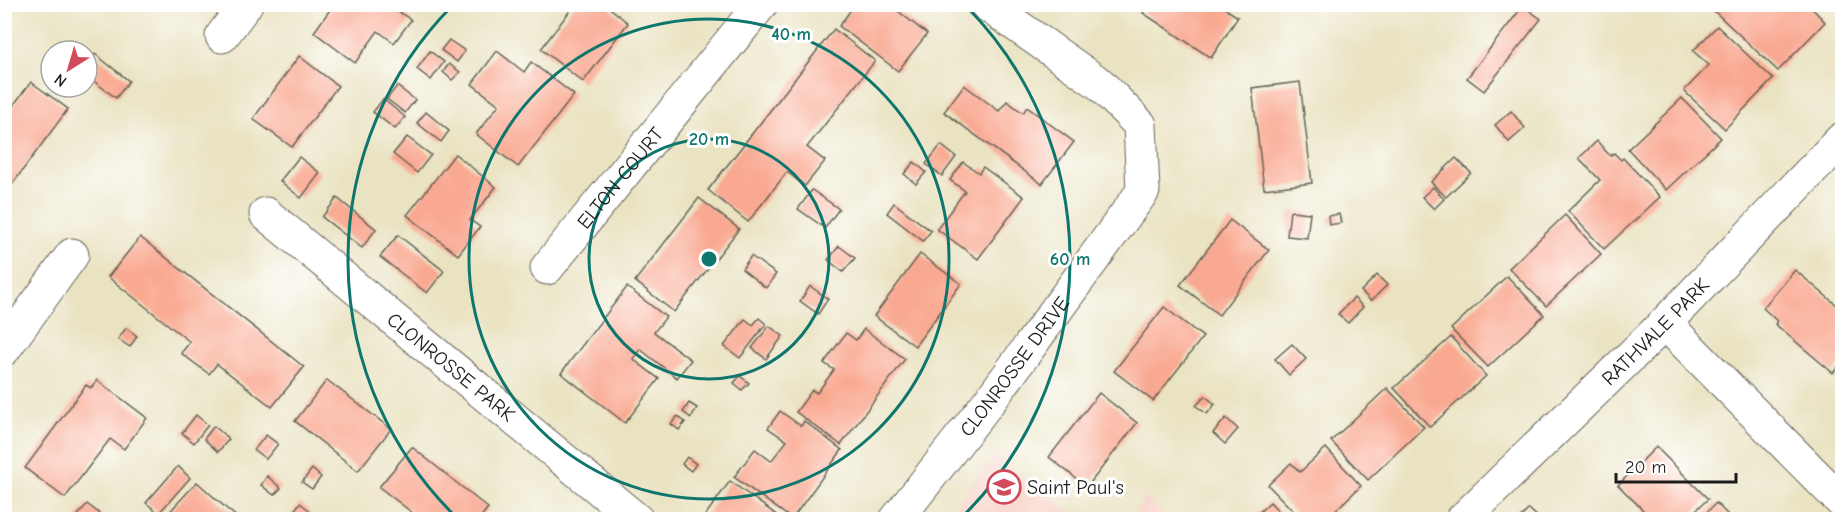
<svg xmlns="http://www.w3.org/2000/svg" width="1847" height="524" font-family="'Comic Neue',sans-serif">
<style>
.built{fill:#f7d1c6}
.building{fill:#f9a991}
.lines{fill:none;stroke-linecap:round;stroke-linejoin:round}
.minor-casing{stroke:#646256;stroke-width:35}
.minor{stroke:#fff;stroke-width:33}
.ring{fill:none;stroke:#0f766e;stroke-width:3}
.labels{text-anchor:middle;stroke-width:6;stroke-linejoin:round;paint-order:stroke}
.street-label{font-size:20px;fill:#1c1c1c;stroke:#fff}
.poi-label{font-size:20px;fill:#1c1c1c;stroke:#fff;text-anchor:start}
.centre{fill:#0f766e;stroke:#fff;stroke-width:3}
.ring-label{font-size:18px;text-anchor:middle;font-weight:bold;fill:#0f766e;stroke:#fff;stroke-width:6;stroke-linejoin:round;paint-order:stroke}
</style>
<rect width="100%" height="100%" fill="#fff"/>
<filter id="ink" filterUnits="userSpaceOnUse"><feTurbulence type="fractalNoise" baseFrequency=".0167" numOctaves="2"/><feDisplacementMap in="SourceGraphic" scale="12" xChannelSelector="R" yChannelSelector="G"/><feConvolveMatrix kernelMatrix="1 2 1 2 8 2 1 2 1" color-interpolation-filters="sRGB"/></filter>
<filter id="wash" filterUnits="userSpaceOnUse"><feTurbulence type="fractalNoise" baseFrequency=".008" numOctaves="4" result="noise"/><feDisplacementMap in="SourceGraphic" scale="24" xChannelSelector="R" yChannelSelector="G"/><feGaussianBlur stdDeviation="1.35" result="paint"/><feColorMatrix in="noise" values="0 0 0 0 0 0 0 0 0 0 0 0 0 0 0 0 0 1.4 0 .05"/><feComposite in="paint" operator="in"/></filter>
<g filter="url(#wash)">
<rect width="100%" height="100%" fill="#eae3c2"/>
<g class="built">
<polygon points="995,455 1079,519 945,519"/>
<polygon points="1146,497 1167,519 1129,519"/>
</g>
<g id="blocks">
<g class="building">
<polygon points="334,4 399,4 395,9 411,20 394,43 378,31 355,63 314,32"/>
<polygon points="575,4 605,4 628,23 583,82 541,49"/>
<polygon points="855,4 889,4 927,34 898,71 839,26"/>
<polygon points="1148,4 1218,4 1238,17 1211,58 1143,13"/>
<polygon points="1721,4 1749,4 1752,8 1756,4 1808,4 1825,22 1778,71 1714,11"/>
<polygon points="1523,6 1541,19 1484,91 1467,78"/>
<polygon points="1717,26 1773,79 1725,129 1684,91 1709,65 1693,51"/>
<polygon points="834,29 875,61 807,147 825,161 805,186 787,172 748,222 708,190"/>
<polygon points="449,40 465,51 457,62 441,50"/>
<polygon points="430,51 444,62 431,80 417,69"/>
<polygon points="497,51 524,72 531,62 574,95 518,167 476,134 499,105 472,84"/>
<polygon points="95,54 129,81 116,98 87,76 87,65"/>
<polygon points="299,56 338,86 292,147 253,119"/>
<polygon points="449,64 460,72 452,80 443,72"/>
<polygon points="31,82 68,109 5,194 5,107 9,111"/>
<polygon points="1300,82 1312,183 1264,189 1252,88"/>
<polygon points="964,85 999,111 1007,101 1023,113 1027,107 1074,142 1042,184 944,112"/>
<polygon points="397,86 415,100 405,113 387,99"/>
<polygon points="1682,98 1721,138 1666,190 1628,149"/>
<polygon points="383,99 405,117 395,129 373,112"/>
<polygon points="1511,111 1525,128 1509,142 1495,125"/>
<polygon points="426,112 449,131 441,142 417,123"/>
<polygon points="407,137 431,155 417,173 393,154"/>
<polygon points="1597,141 1610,156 1614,153 1621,160 1623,158 1660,197 1604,249 1568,211 1600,180 1579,158"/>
<polygon points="941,145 956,157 942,176 926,164"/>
<polygon points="455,154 496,187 470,220 480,227 458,255 407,215"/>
<polygon points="299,157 320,173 301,198 280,181"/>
<polygon points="1456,158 1471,173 1446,197 1431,182"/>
<polygon points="914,162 926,172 916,184 904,174"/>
<polygon points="963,162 979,173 983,167 1024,197 978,259 937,229 965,191 950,180"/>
<polygon points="1433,187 1444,199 1434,209 1422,197"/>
<polygon points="812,190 839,209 825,228 798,209"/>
<polygon points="337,198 376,229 362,248 322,217"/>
<polygon points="699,198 739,229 674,312 635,281"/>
<polygon points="894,203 931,231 923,241 887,213"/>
<polygon points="1290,211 1310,213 1307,238 1287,236"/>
<polygon points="1339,214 1341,223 1329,225 1328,216"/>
<polygon points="1565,215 1601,254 1546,306 1509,268"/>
<polygon points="1230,220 1269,250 1219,315 1180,285"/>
<polygon points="398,235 444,271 427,293 380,257"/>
<polygon points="140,237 304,367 272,407 217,364 209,374 181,353 190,342 108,277"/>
<polygon points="839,246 855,258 843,272 828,260"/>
<polygon points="920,254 961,284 915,346 874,316"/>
<polygon points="751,256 776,274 766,288 742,269"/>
<polygon points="1795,270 1839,307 1842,303 1842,362 1833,373 1775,324 1777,321 1763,308"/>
<polygon points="1377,275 1387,285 1371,301 1361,291"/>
<polygon points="1507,276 1544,315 1488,367 1451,329"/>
<polygon points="810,286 828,299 818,314 800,301"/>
<polygon points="627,287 666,317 654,332 691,360 677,378 640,349 633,359 659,379 625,423 561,373"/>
<polygon points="1354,298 1363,307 1348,323 1338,314"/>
<polygon points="1164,307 1203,337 1153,401 1114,371"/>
<polygon points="759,318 766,324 740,358 724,346 745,319 753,325"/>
<polygon points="769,326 783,336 766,359 752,348"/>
<polygon points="126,328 137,336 130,347 118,339"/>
<polygon points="864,329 905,359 841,445 796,412 812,390 817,393 834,370 824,363 846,333 856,340"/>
<polygon points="1451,337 1486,376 1430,427 1394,388"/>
<polygon points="1292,344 1306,359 1289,375 1275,359"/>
<polygon points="740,376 749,383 742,390 734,383"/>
<polygon points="97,380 147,418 124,449 110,439 65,498 25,468 86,385 91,388"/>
<polygon points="327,380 391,429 358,471 295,421"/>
<polygon points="1387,388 1424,427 1368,480 1331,441"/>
<polygon points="1099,393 1137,423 1087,487 1049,457"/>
<polygon points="1205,396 1215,404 1207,414 1196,406"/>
<polygon points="689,403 697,408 691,418 683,412"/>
<polygon points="780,411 801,426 804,421 842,450 792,519 734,477 755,449 771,461 787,441 768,428"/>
<polygon points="196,415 208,425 194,443 182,433"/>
<polygon points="678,416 685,422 679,430 671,424"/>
<polygon points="1226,418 1238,429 1225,444 1213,433"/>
<polygon points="214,426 229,439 218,452 204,439"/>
<polygon points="266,435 278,444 266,459 254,450"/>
<polygon points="412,447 488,508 479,519 417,519 419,518 379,487"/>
<polygon points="1656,447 1708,499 1686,519 1635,519 1644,511 1618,485"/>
<polygon points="1326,448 1361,486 1326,519 1301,519 1268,485 1291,463 1300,472"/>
<polygon points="687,457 696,464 691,471 682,464"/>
<polygon points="178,466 190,478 159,513 146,503"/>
<polygon points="312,469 321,477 312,489 302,482"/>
<polygon points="267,476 281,488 274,495 261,485"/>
<polygon points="730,481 782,519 707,519 704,517"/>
<polygon points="197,482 226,508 239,519 163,519"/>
<polygon points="1270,502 1286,519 1252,519"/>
<polygon points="300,503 309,510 301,519 293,512"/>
<polygon points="1716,503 1732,519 1700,519"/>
<polygon points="87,504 104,517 103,519 75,519"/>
<polygon points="1529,509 1540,519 1519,519"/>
</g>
</g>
</g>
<g filter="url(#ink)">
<use href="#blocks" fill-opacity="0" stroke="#646256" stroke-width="1.5"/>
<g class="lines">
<g class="minor-casing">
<g id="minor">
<polyline points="222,36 246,4"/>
<path id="s1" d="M 266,214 L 637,520"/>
<path id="s2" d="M 547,268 L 761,4"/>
<polyline points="1665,323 1842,502"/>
<polyline points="4,349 72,255"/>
<path id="s3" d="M 896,520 L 994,395 L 1143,191 L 1140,125 L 1100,84 L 986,4"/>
<path id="s4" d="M 1462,520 L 1665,323 L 1842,139"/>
</g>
</g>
<use href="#minor" class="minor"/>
</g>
</g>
<g class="ring">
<circle cx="709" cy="259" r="120"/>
<circle cx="709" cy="259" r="240"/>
<path d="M458 519A361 361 0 0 1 452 6M966 6A361 361 0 0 1 960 519"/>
</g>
<defs>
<g id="school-ring" transform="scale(1.725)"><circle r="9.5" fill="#fff" stroke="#d1495b" stroke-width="1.5"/><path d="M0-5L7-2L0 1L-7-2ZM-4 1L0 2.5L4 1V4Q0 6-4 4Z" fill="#d1495b"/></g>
</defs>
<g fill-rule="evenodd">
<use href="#school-ring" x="1004" y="487"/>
</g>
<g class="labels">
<g class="street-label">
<text dy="7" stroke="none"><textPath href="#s2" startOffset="116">ELTON COURT</textPath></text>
<text dy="7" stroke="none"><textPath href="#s4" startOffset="270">RATHVALE PARK</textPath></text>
<text dy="7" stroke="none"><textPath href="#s1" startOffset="240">CLONROSSE PARK</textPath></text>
<text dy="7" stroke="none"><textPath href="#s3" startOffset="194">CLONROSSE DRIVE</textPath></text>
</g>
<g class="poi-label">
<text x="1027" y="494">Saint Paul's</text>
</g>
</g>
<circle cx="709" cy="259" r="9" class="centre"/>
<g class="ring-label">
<text x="791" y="40">40 m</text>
<text x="709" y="145">20 m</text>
<text x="1070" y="265">60 m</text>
</g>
<rect width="1847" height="524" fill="none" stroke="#fff" stroke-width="24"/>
<g transform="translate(69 69) rotate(217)"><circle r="28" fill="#ffffff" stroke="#a4a4a4" stroke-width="1.5"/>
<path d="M0-4.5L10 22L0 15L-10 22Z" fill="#d1495b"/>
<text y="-9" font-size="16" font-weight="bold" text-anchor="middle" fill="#1c1c1c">N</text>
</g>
<path d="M1616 473v9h120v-9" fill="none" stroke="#1c1c1c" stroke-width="3"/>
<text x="1625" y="473" font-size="18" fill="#1c1c1c" stroke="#ffffff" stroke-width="4.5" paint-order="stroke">20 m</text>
</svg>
